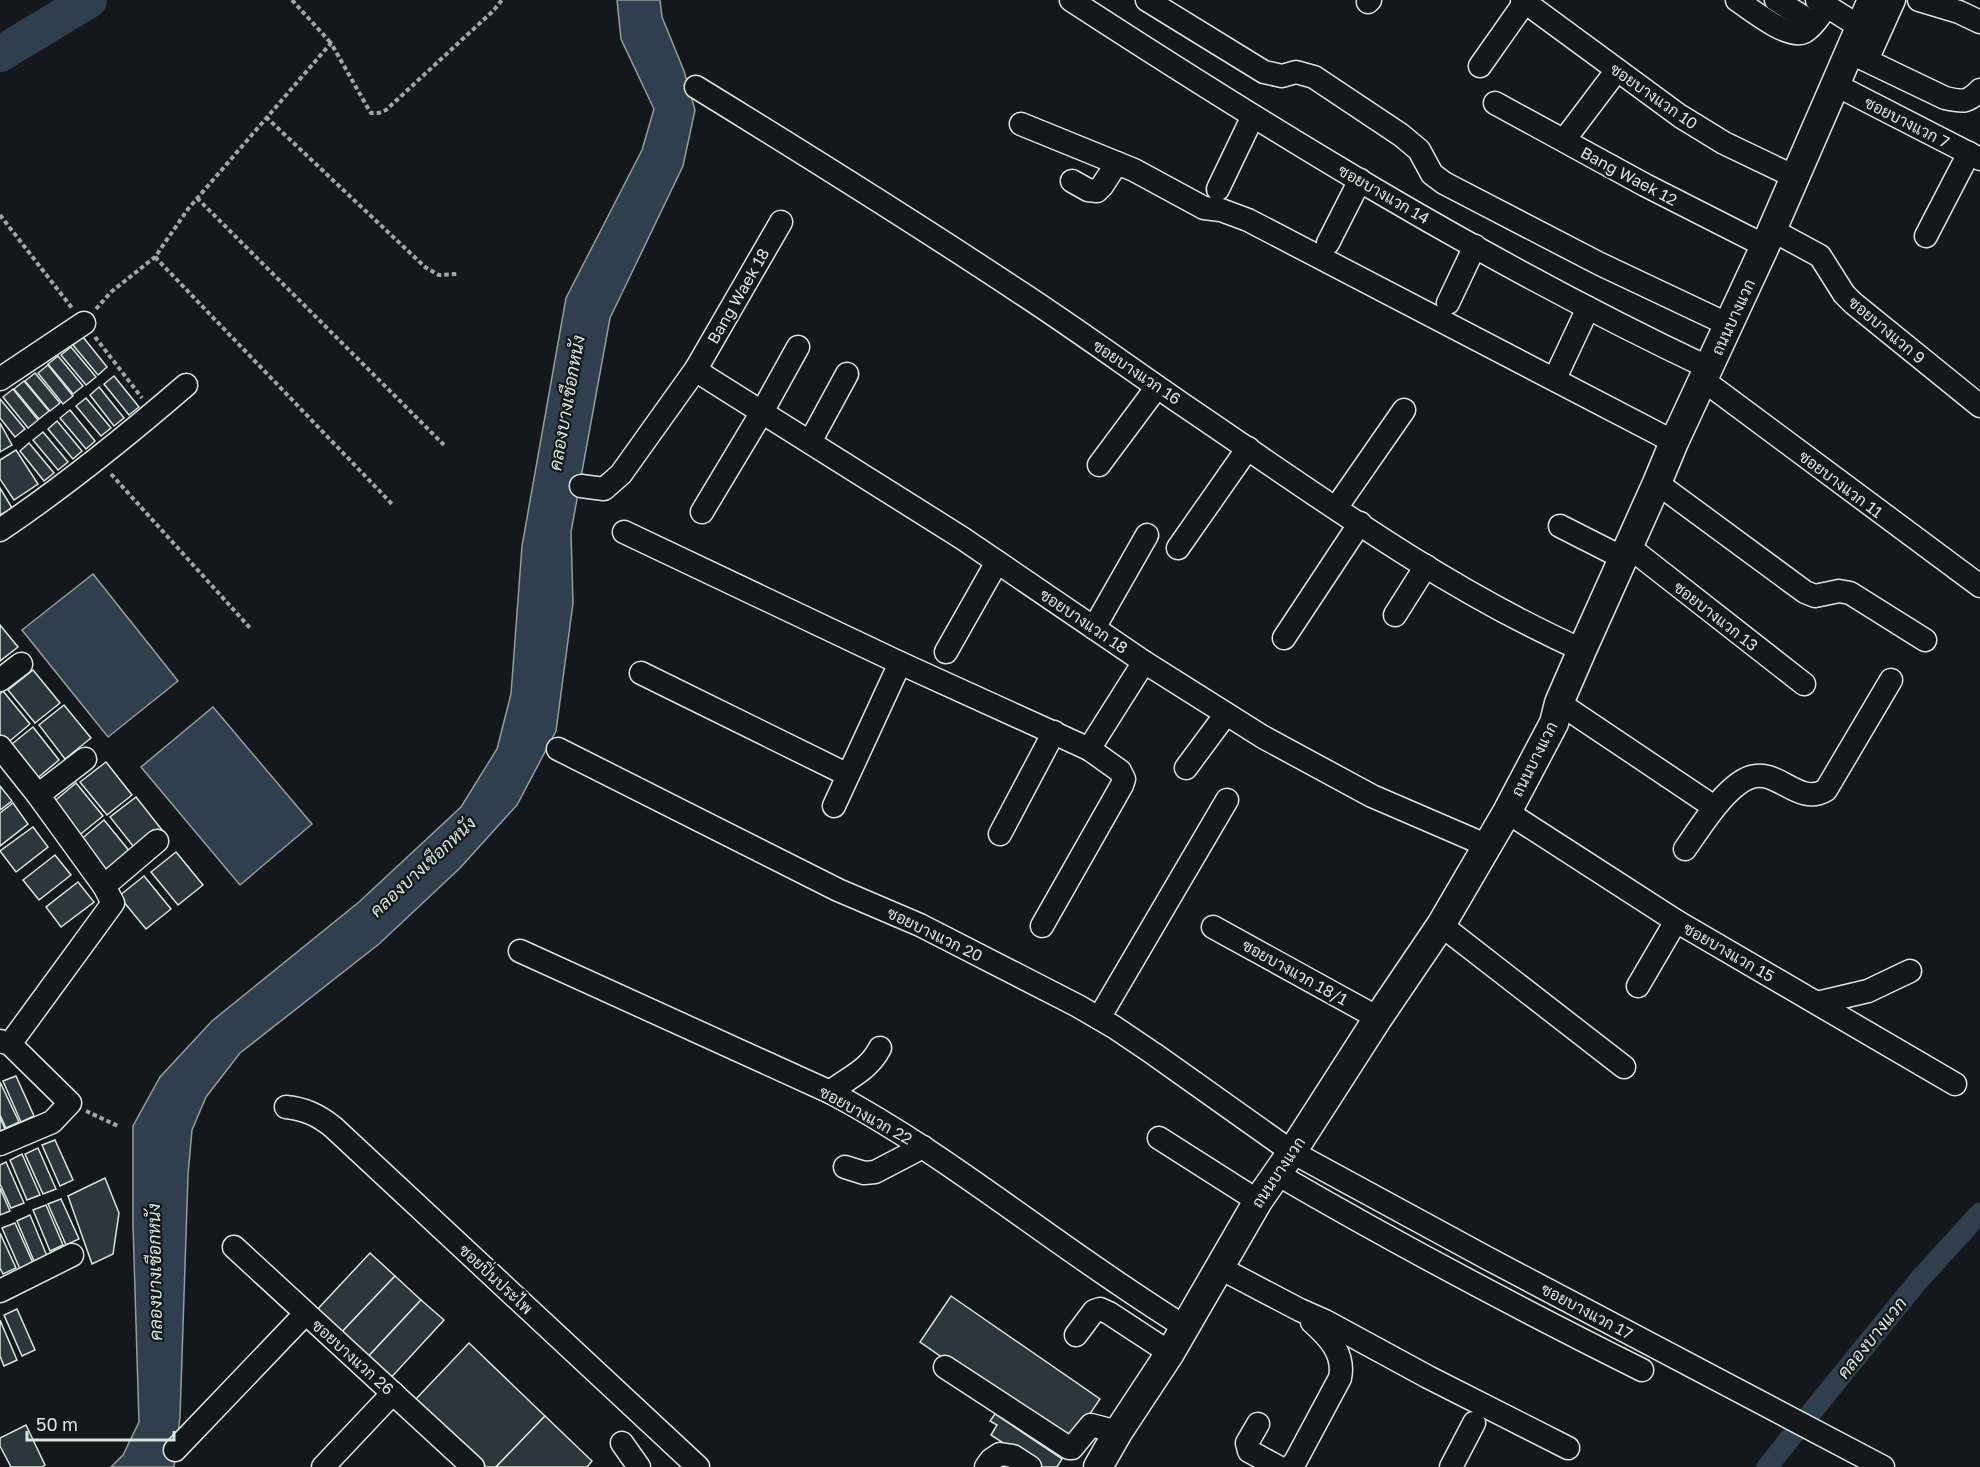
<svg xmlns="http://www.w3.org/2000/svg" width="1980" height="1467" font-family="'Golos Text',Sarabun,sans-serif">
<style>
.water{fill:#2f3f4d;stroke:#939e99;stroke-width:1.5}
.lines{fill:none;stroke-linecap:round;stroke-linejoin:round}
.canal{stroke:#2f3f4d;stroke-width:21}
.river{stroke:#2f3f4d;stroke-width:36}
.building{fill:#2c363c;stroke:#d8e6dc;stroke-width:1.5}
.minor-casing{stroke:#d8e6dc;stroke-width:25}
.major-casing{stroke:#d8e6dc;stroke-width:31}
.path{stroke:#9da8a2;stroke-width:4;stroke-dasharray:4.5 3;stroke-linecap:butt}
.minor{stroke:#14181c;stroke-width:22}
.major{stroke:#14181c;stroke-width:28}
.labels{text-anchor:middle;stroke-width:4.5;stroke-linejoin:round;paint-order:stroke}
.street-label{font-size:16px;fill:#d8e6dc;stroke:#14181c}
.water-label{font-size:18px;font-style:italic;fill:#d8e6dc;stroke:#14181c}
</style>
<rect width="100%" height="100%" fill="#14181c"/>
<g class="water">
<polygon points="617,0 660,0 662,17 684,71 695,110 683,166 610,318 571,532 573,603 556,731 517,805 460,868 379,944 240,1053 206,1097 192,1130 188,1175 180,1417 174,1467 111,1467 123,1455 139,1422 133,1225 133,1126 160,1077 212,1021 359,902 461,807 497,749 511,694 522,546 566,298 642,150 654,109 621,39"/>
<polygon points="93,574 178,681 108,737 22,630"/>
<polygon points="213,707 312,824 240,885 141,767"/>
</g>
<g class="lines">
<polyline class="canal" points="1767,1467 1918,1281 1980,1213"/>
<polyline class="river" points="0,54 89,0"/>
</g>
<g class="building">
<polygon points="83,337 107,367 98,375 73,345"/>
<polygon points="71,347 96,377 86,385 61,355"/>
<polygon points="58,356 83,386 73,394 48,364"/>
<polygon points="48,365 73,396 63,404 38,373"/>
<polygon points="35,373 60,403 50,411 25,381"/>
<polygon points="114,376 139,407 129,415 104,384"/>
<polygon points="24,381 49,411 39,419 14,389"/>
<polygon points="99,387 124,418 114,426 90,395"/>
<polygon points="13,389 38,420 28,428 3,397"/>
<polygon points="86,398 111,428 101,436 76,406"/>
<polygon points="0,399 25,429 15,437 0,418"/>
<polygon points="70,410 95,441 86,449 60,418"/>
<polygon points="57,421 82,451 73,459 48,429"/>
<polygon points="0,423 12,445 0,452"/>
<polygon points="43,432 68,462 58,470 33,440"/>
<polygon points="29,443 54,473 44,481 20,451"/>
<polygon points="16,450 38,484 14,500 0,479 0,460"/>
<polygon points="0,488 12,508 0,515"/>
<polygon points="0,625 18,647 0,661"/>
<polygon points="33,670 60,703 35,723 8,690"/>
<polygon points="3,691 30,724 5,745 0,738 0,694"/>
<polygon points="64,705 91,738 65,759 39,725"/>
<polygon points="33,727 59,760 34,781 7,748"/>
<polygon points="106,762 132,795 107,815 80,782"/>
<polygon points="76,783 103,816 77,837 51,804"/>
<polygon points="0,786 12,801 0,810"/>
<polygon points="136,797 162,830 137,851 110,817"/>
<polygon points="13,803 28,824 0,846 0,813"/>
<polygon points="104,820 131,853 106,874 79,841"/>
<polygon points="33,827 48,847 16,872 0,851"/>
<polygon points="176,852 203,885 178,905 151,872"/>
<polygon points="55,855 71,875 39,900 23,880"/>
<polygon points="144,876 171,909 146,929 119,896"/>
<polygon points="78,882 94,902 61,927 46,907"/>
<polygon points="16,1076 34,1116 21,1122 3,1081"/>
<polygon points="0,1082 19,1122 6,1128 0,1115"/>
<polygon points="0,1117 5,1129 0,1131"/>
<polygon points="55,1140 73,1180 60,1186 42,1145"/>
<polygon points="38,1148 56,1189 43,1194 25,1154"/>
<polygon points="22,1154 40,1195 27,1200 10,1160"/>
<polygon points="6,1162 24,1203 11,1208 0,1184 0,1165"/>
<polygon points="105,1178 119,1213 113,1254 92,1264 68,1196"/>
<polygon points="0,1188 10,1211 0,1215"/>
<polygon points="61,1199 79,1239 66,1245 48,1204"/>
<polygon points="46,1205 63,1245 50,1251 33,1210"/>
<polygon points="30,1215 47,1256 34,1261 17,1221"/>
<polygon points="15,1223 33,1263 20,1269 2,1228"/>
<polygon points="0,1233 16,1268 3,1274 0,1268"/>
<polygon points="370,1253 395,1276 338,1336 314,1313"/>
<polygon points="395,1276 421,1300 364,1361 338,1336"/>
<polygon points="951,1296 1100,1399 1069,1445 920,1342"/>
<polygon points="421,1300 444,1320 387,1382 364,1361"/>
<polygon points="17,1309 35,1350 22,1356 4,1315"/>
<polygon points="0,1320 17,1360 4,1366 0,1356"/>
<polygon points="469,1343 545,1416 496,1467 486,1467 415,1400"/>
<polygon points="995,1414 1062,1459 1057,1467 1040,1467 991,1435 997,1425 990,1421"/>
<polygon points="545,1416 592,1461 587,1467 496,1467"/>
<polygon points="26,1425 45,1465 42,1467 11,1467 0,1446 0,1438"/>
</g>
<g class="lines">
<g class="minor-casing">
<g id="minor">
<path d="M 1071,0 C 1277,134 1487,263 1709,368"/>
<polyline points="1147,0 1264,72 1282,76 1296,72 1314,77 1401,135 1419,150 1432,174 1444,183 1600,264 1729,325"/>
<polyline points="1522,0 1680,116 1724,143 1795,177"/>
<path d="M 1737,0 C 1750,9 1789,40 1804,32 C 1813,27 1821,14 1827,6"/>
<polyline points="1776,0 1813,23"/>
<polyline points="1817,0 1860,27"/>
<polyline points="1919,0 1959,12 1980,22"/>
<polyline points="1368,2 1370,0"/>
<path d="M 1849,52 L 1945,98 C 1963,102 1967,103 1980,90"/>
<polyline points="1867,60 1894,0"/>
<polyline points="1480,66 1525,2"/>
<polyline points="1834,84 1980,159"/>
<path d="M 696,87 C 805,154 914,222 1021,293 C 1076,329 1128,367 1182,404 C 1311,491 1439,586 1582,650"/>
<polyline points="1495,103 1645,185 1765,246"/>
<polyline points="1021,124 1134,170 1204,208 1221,210 1248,220 1674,442"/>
<polyline points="1571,131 1617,70"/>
<polyline points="1072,181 1088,190 1097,191 1102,186 1117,163"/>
<polyline points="1218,189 1253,116"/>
<polyline points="1772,230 1820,256 1844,294 1853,303 1980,406"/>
<polyline points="1926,236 1969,153"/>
<polyline points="1328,243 1360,180"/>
<polyline points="1448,303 1475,246"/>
<polyline points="696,369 706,377 962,538 1144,662 1263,737 1372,796 1488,846"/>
<polyline points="1557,374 1588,308"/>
<polyline points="0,379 84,323"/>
<polyline points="1703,380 1980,586"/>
<polyline points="810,442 847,374"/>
<polyline points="1099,465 1157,387"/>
<polyline points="1657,483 1805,592 1815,596 1839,591 1850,593 1925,640"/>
<polyline points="581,486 604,489 621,474 696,369 781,222"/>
<polyline points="1336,508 1404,410"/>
<polyline points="702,512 762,412 798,347"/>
<polyline points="1560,526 1623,558"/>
<path d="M 0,530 C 65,486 127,436 186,385"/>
<polyline points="624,532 900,663 1089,749 1144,662"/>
<polyline points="1629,547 1804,684"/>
<polyline points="1178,548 1248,448"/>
<polyline points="1395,615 1426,566"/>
<polyline points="1094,628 1147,535"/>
<polyline points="1284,638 1360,523"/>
<polyline points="946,652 997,562"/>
<polyline points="641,673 848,775"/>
<polyline points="0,680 21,664"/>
<polyline points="1559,703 1714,807"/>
<polyline points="0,747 38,795 104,886 113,903 10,1044"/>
<polyline points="558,749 838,890 920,925 1078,1006 1114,1027 1154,1054 1292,1152 1487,1258 1883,1467"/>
<polyline points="1186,768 1226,714"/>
<polyline points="38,795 85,759"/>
<polyline points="834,806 900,663"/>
<polyline points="1507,812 1676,921 1955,1084"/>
<polyline points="1000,834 1054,732"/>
<path d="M 1685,849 C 1700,828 1726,785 1751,777 C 1778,768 1799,807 1826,790 L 1891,680"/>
<polyline points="104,886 157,841"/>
<polyline points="1441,925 1624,1067"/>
<polyline points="1042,926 1122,785 1124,779 1120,771 1089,749"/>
<polyline points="1213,927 1378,1018"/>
<path d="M 520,951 L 830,1092 C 898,1128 960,1172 1022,1216 C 1075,1254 1129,1292 1185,1327"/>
<polyline points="1638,986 1676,921"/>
<polyline points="1817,1003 1868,991 1910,971"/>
<polyline points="1099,1018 1227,800"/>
<polyline points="0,1041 10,1044 70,1103 52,1122 0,1144"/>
<path d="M 830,1092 C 849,1077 868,1071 880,1048"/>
<path d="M 286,1107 C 305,1109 318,1115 333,1127 L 698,1467"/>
<polyline points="1159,1138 1258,1201"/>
<polyline points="845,1167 864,1173 875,1172 923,1147"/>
<path d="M 1277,1174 C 1397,1244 1518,1308 1642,1370"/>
<polyline points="234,1247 473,1467"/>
<polyline points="1220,1268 1300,1310 1325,1321 1428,1377 1568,1448"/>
<polyline points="0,1291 72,1255"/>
<polyline points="1076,1335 1094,1311 1100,1309 1109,1313 1170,1353"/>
<polyline points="945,1367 1069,1448 1072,1448 1091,1425 1118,1432"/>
<polyline points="1258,1424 1247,1443 1249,1451 1278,1467"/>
<polyline points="622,1443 639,1467"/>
<polyline points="175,1450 305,1314"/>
<polyline points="323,1467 393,1393"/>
<polyline points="986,1467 991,1460 1000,1454 1013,1456 1030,1467"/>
<path d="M 1290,1467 L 1295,1462 L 1340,1378 C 1345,1354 1329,1337 1312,1322"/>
<polyline points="1451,1467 1474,1423"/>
</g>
</g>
<g class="major-casing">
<polyline id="major" points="1098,1467 1118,1432 1170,1353 1258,1201 1292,1152 1378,1018 1441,925 1507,812 1554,723 1559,703 1582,650 1657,483 1674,442 1765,246 1872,0"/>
</g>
<g class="path">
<polyline points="292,0 331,43"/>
<polyline points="266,117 425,267 439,275 458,274"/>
<polyline points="197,198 444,445"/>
<polyline points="0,215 72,308"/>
<polyline points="155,257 392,504"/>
<polyline points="96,309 111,292 155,257 188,209 331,43 369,110 371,113 379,113 386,110 493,11 502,0"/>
<polyline points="95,337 142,398"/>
<polyline points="111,474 251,629"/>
<polyline points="86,1111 118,1126"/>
</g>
<use href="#minor" class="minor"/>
<use href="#major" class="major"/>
</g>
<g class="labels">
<g class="street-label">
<text transform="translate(1654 96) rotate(35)" y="6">ซอยบางแวก 10</text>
<text transform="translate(1907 122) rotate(27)" y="6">ซอยบางแวก 7</text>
<text transform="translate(1629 176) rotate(28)" y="6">Bang Waek 12</text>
<text transform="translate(1384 194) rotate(30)" y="6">ซอยบางแวก 14</text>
<text transform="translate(738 296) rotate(-60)" y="6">Bang Waek 18</text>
<text transform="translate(1733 317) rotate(-65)" y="6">ถนนบางแวก</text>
<text transform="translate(1887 330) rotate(40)" y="6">ซอยบางแวก 9</text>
<text transform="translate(1137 372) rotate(34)" y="6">ซอยบางแวก 16</text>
<text transform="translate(1841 484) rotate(37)" y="6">ซอยบางแวก 11</text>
<text transform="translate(1716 616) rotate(38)" y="6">ซอยบางแวก 13</text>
<text transform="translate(1084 621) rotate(34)" y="6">ซอยบางแวก 18</text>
<text transform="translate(1534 759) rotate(-63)" y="6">ถนนบางแวก</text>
<text transform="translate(935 934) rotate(26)" y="6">ซอยบางแวก 20</text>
<text transform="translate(1729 952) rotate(30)" y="6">ซอยบางแวก 15</text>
<text transform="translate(1295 972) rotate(29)" y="6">ซอยบางแวก 18/1</text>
<text transform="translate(866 1115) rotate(29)" y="6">ซอยบางแวก 22</text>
<text transform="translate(1278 1172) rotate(-56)" y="6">ถนนบางแวก</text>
<text transform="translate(496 1279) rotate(43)" y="6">ซอยปิ่นประไพ</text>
<text transform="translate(1587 1311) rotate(28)" y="6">ซอยบางแวก 17</text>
<text transform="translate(353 1357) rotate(42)" y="6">ซอยบางแวก 26</text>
</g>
<g class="water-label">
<text transform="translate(567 403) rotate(-80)" y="6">คลองบางเชือกหนัง</text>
<text transform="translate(423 867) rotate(-43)" y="6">คลองบางเชือกหนัง</text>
<text transform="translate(155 1272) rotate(-91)" y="6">คลองบางเชือกหนัง</text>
<text transform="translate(1872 1338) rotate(-51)" y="6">คลองบางแวก</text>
</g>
</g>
<path d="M27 1431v9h147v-9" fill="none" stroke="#d8e6dc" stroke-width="3"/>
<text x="36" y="1431" font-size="18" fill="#d8e6dc" stroke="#14181c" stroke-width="4.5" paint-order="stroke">50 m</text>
</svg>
